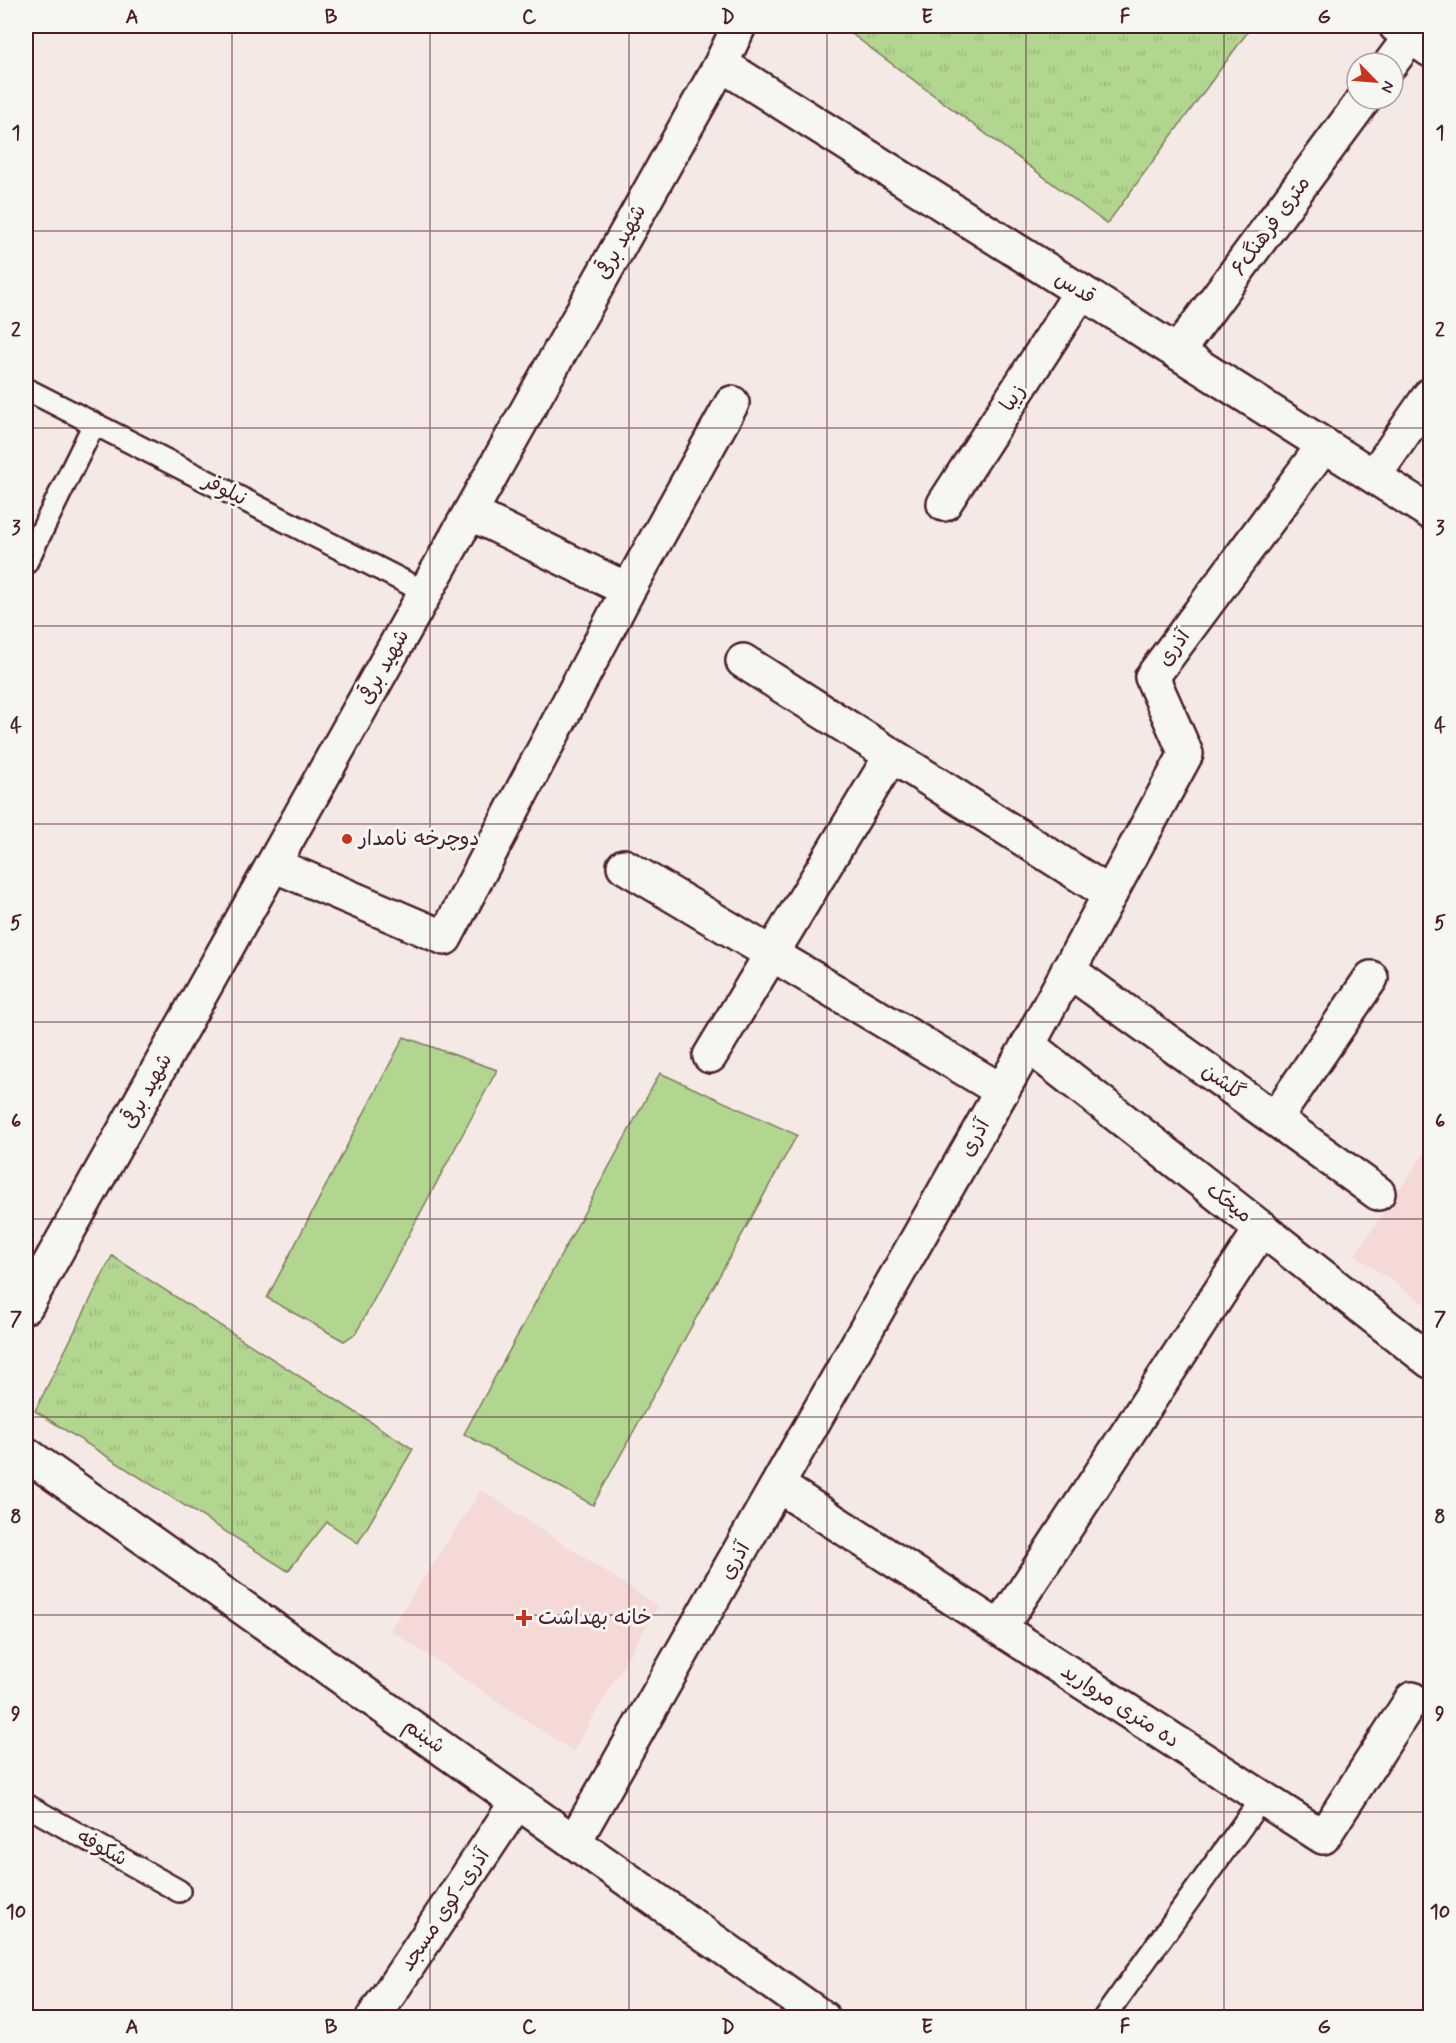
<svg xmlns="http://www.w3.org/2000/svg" width="1456" height="2043" font-family="Mynerve,'Playpen Sans Arabic',sans-serif">
<style>
.built{fill:#f4d9d6}
.grass{fill:url(#grass-tufts);stroke:#7e7a5e;stroke-width:1.5}
.garden{fill:#b2d690;stroke:#7e7a5e;stroke-width:1.5}
.lines{fill:none;stroke-linecap:round;stroke-linejoin:round}
.lane-casing{stroke:#4a1f2b;stroke-width:26}
.street-casing{stroke:#4a1f2b;stroke-width:38}
.secondary-casing{stroke:#4a1f2b;stroke-width:38}
.lane{stroke:#f6f6f2;stroke-width:21}
.street{stroke:#f6f6f2;stroke-width:33}
.secondary{stroke:#f6f6f2;stroke-width:33}
.grid{fill:none;stroke:#4a1f2b;stroke-width:1.5;stroke-opacity:0.55}
.poi-dot{fill:#c8321e;stroke:#f6f6f2;stroke-width:2}
.labels{text-anchor:middle;dominant-baseline:central;stroke-width:6;stroke-linejoin:round;paint-order:stroke}
.street-label{font-size:21px;fill:#4a1f2b;stroke:#f6f6f2}
.poi-label{font-size:21px;fill:#4a1f2b;stroke:#f6f6f2;text-anchor:start}
.neatline{fill:none;stroke:#4a1f2b;stroke-width:2}
.grid-label{font-size:20px;text-anchor:middle;font-weight:bold;fill:#4a1f2b}
</style>
<defs>
<pattern id="grass-tufts" width="24" height="20" patternUnits="userSpaceOnUse" patternTransform="scale(1.5)"><rect width="24" height="20" fill="#b2d690"/><path d="M3 7l-1-3M5 7V3M7 7l1-3M15 17l-1-3M17 17v-4M19 17l1-3" fill="none" stroke="#9bb77c"/></pattern>
</defs>
<rect width="100%" height="100%" fill="#f5e9e5"/>
<filter id="ink" filterUnits="userSpaceOnUse"><feTurbulence type="fractalNoise" baseFrequency=".0167" numOctaves="2"/><feDisplacementMap in="SourceGraphic" scale="12" xChannelSelector="R" yChannelSelector="G"/><feConvolveMatrix kernelMatrix="1 2 1 2 8 2 1 2 1" color-interpolation-filters="sRGB"/></filter>
<g filter="url(#ink)">
<path class="built" d="M1430 1144V1308L1355 1255Z
M481 1490 658 1606 573 1751 390 1630Z"/>
<path class="grass" d="M841 26H1252L1107 224Z
M112 1256 413 1449 358 1543 327 1522 288 1571 35 1411Z"/>
<path class="garden" d="M404 1037 497 1070 356 1333 344 1341 267 1298Z
M660 1073 797 1135 593 1505 464 1434Z"/>
<g class="lines">
<defs>
<path id="lane" d="M26 389 425 592
M26 563 94 424
M26 1805 179 1891
M1104 2018 1262 1798"/>
<path id="street" d="M1396 26 1430 50
M1391 63 1411 36
M1177 352 1364 99
M1374 476 1430 395
M944 504 1081 292
M470 513 628 590
M743 661 1110 894
M274 865 445 938 628 590 732 403
M624 866 1002 1091
M1068 970 1378 1193
M1028 1045 1430 1361
M710 1056 891 756
M1275 1119 1371 978
M26 1454 823 2018
M779 1486 1323 1837 1412 1699
M1000 1628 1262 1228"/>
<path id="secondary" d="M721 64 1430 512
M26 1306 721 64 739 26
M574 1842 1028 1045 1186 754 1152 677 1324 445
M373 2018 517 1802"/>
</defs>
<use href="#lane" class="lane-casing"/>
<use href="#street" class="street-casing"/>
<use href="#secondary" class="secondary-casing"/>
<use href="#lane" class="lane"/>
<use href="#street" class="street"/>
<use href="#secondary" class="secondary"/>
</g>
</g>
<path class="grid" d="M232 26V2018M430 26V2018M629 26V2018M827 26V2018M1026 26V2018M1224 26V2018M26 231H1430M26 428H1430M26 626H1430M26 824H1430M26 1022H1430M26 1219H1430M26 1417H1430M26 1615H1430M26 1812H1430"/>
<g class="poi-dot">
<circle cx="347" cy="839" r="6"/>
<path d="M521 1609h6v6h6v6h-6v6h-6v-6h-6v-6h6z"/>
</g>
<g class="labels">
<g class="street-label">
<text transform="translate(1271 226) rotate(-54)">۶متری فرهنگ</text>
<text transform="translate(621 242) rotate(-61)">شهید برقی</text>
<text transform="translate(1075 288) rotate(32)">قدس</text>
<text transform="translate(1013 398) rotate(-57)">زیبا</text>
<text transform="translate(225 490) rotate(27)">نیلوفر</text>
<text transform="translate(1174 648) rotate(-54)">آذری</text>
<text transform="translate(384 667) rotate(-61)">شهید برقی</text>
<text transform="translate(1223 1082) rotate(36)">گلشن</text>
<text transform="translate(147 1091) rotate(-61)">شهید برقی</text>
<text transform="translate(975 1138) rotate(-61)">آذری</text>
<text transform="translate(1229 1203) rotate(38)">میخک</text>
<text transform="translate(735 1561) rotate(-60)">آذری</text>
<text transform="translate(1120 1706) rotate(33)">ده متری مروارید</text>
<text transform="translate(424 1736) rotate(35)">شبنم</text>
<text transform="translate(102 1848) rotate(29)">شکوفه</text>
<text transform="translate(445 1910) rotate(-56)">آذری-کوی مسجد</text>
</g>
<g class="poi-label">
<text x="359" y="839">دوچرخه نامدار</text>
<text x="538" y="1618">خانه بهداشت</text>
</g>
</g>
<rect width="1456" height="2043" fill="none" stroke="#f6f6f2" stroke-width="66"/>
<g transform="translate(1375 81) rotate(115)"><circle r="28" fill="#f6f6f2" stroke="#b1a0a2" stroke-width="1.5"/>
<path d="M0-4.5L10 22L0 15L-10 22Z" fill="#c8321e"/>
<text y="-9" font-size="16" font-weight="bold" text-anchor="middle" fill="#4a1f2b">N</text>
</g>
<rect x="33" y="33" width="1390" height="1977" class="neatline"/>
<g class="grid-label">
<text x="132" y="23">A</text>
<text x="331" y="23">B</text>
<text x="529" y="23">C</text>
<text x="728" y="23">D</text>
<text x="927" y="23">E</text>
<text x="1125" y="23">F</text>
<text x="1324" y="23">G</text>
<text x="16" y="139">1</text>
<text x="1440" y="139">1</text>
<text x="16" y="336">2</text>
<text x="1440" y="336">2</text>
<text x="16" y="534">3</text>
<text x="1440" y="534">3</text>
<text x="16" y="732">4</text>
<text x="1440" y="732">4</text>
<text x="16" y="929">5</text>
<text x="1440" y="929">5</text>
<text x="16" y="1127">6</text>
<text x="1440" y="1127">6</text>
<text x="16" y="1325">7</text>
<text x="1440" y="1325">7</text>
<text x="16" y="1523">8</text>
<text x="1440" y="1523">8</text>
<text x="16" y="1720">9</text>
<text x="1440" y="1720">9</text>
<text x="16" y="1918">10</text>
<text x="1440" y="1918">10</text>
<text x="132" y="2033">A</text>
<text x="331" y="2033">B</text>
<text x="529" y="2033">C</text>
<text x="728" y="2033">D</text>
<text x="927" y="2033">E</text>
<text x="1125" y="2033">F</text>
<text x="1324" y="2033">G</text>
</g>
</svg>
